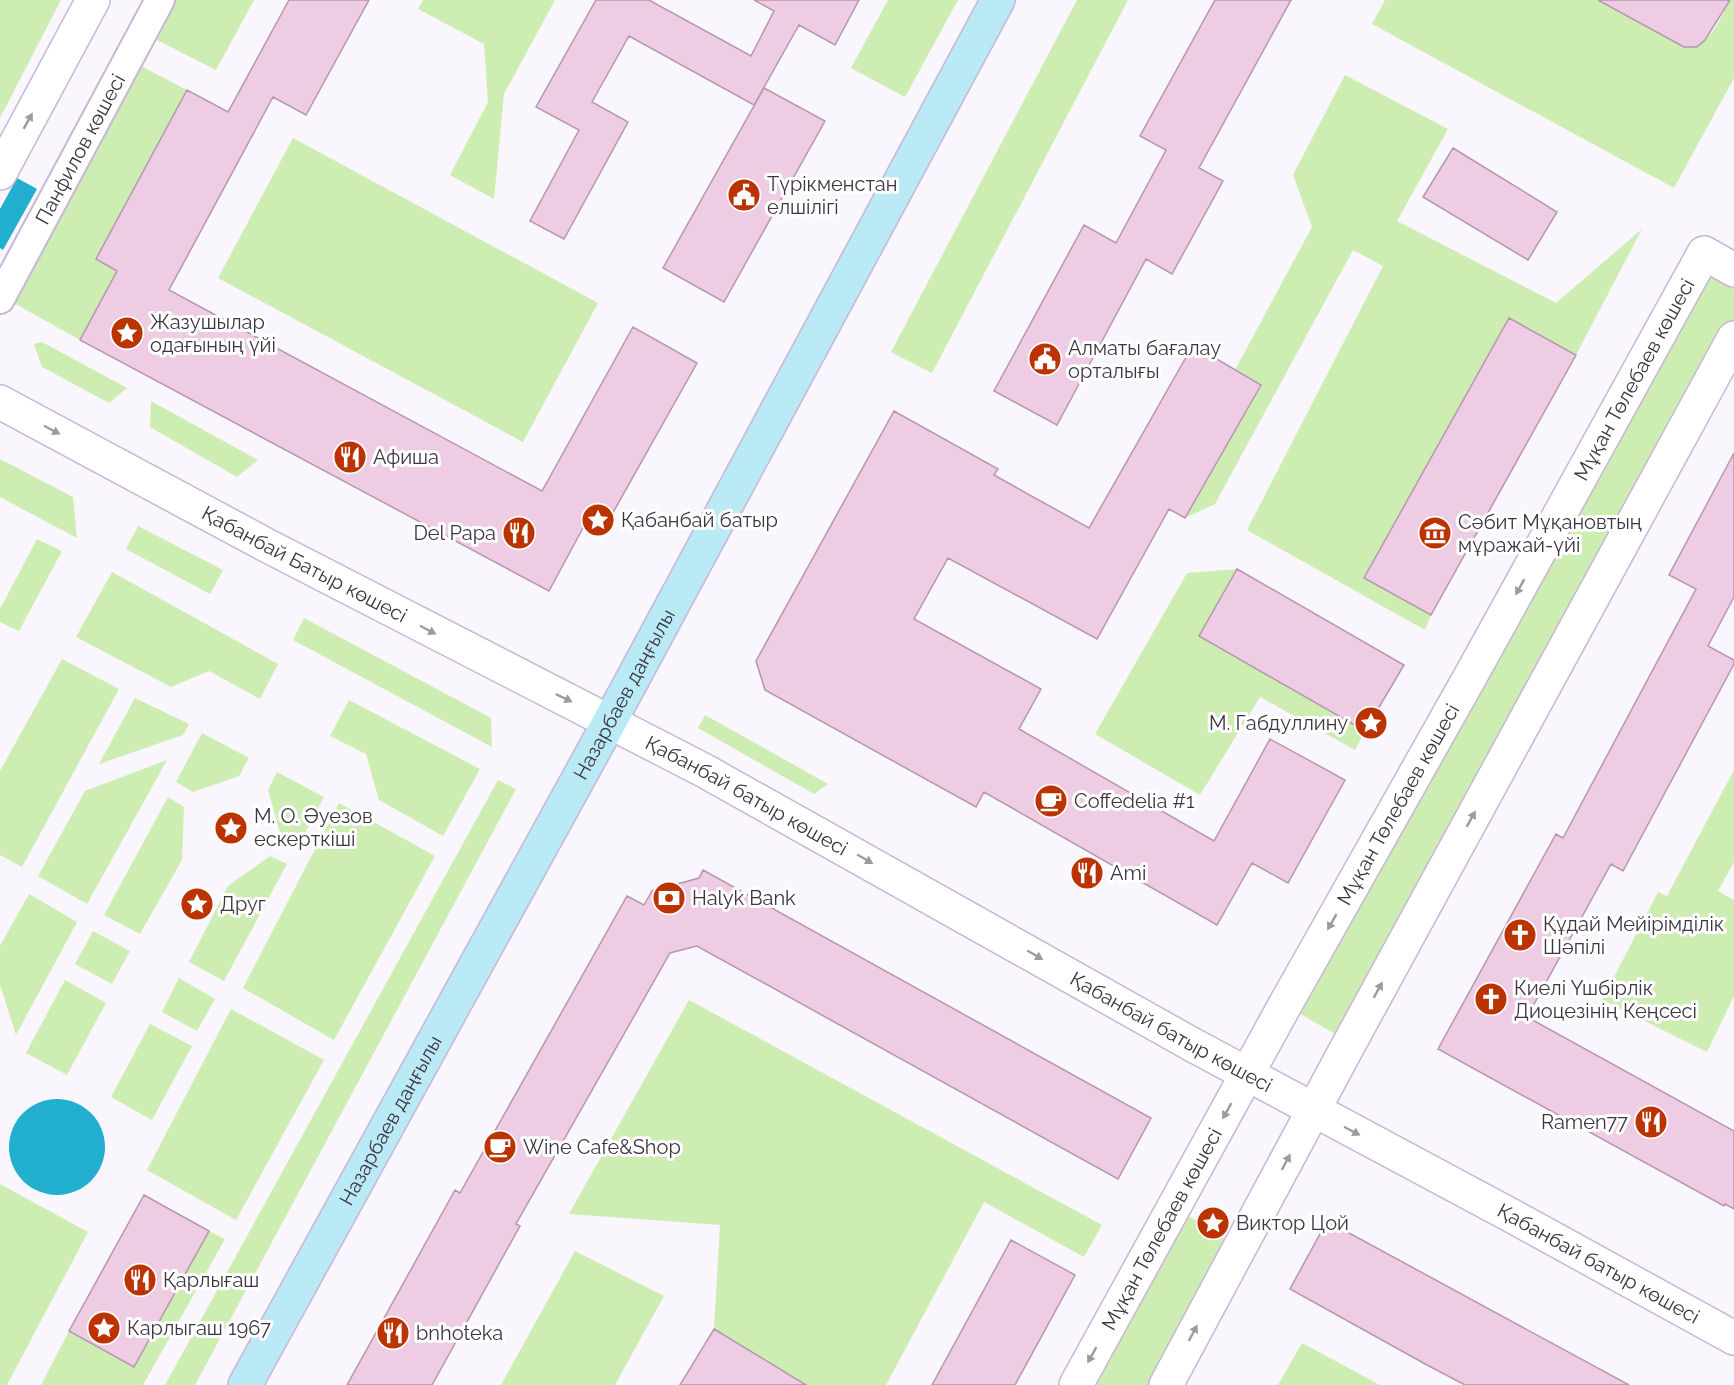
<svg xmlns="http://www.w3.org/2000/svg" width="1734" height="1385" font-family="Raleway,sans-serif">
<style>
.green{fill:#ceedb2}
.water{fill:#21aecf}
.building{fill:#edcce4;stroke:#b697ad;stroke-width:1.5}
.lines{fill:none;stroke-linecap:round;stroke-linejoin:round}
.pedestrian-casing{stroke:#c7b6d6;stroke-width:32}
.minor-casing{stroke:#c7b6d6;stroke-width:36}
.tertiary-casing{stroke:#c7b6d6;stroke-width:36}
.secondary-casing{stroke:#c7b6d6;stroke-width:36}
.pedestrian{stroke:#fff;stroke-width:28}
.minor{stroke:#fff;stroke-width:33}
.tertiary{stroke:#fff;stroke-width:33}
.secondary{stroke:#baeaf5;stroke-width:33}
.oneway{fill:#9e9aa0}
.labels{text-anchor:middle;dominant-baseline:central;stroke-width:6;stroke-linejoin:round;paint-order:stroke}
.street-label{font-size:20px;fill:#3c3542;stroke:#fff}
.poi-label{font-size:20px;fill:#3c3542;stroke:#fff;text-anchor:start}
</style>
<rect width="100%" height="100%" fill="#faf6fd"/>
<path class="green" d="M0 0H61L0 118Z
M173 0H254L216 70 153 38Z
M423 0H555L504 94 494 199 450 175 488 102 484 44 418 9Z
M888 0H958L905 97 851 68Z
M1077 0H1128L932 373 891 352Z
M1385 0H1598L1684 47C1711 47 1719 20 1730 0H1734V78L1674 188 1372 24Z
M139 65 187 90 96 259 117 271 80 340 10 301Z
M1345 75 1448 129 1397 221 1556 303 1642 229 1576 355 1509 318 1364 577 1431 615 1425 630 1247 530 1383 266 1353 250 1215 504 1185 518 1261 385 1235 370 1312 227 1293 175Z
M293 138 598 303 523 442 218 278Z
M1696 267 1734 289V338L1349 1042 1285 1005Z
M42 342 127 388 109 403 42 367 34 344Z
M151 401 258 460 237 477 150 427Z
M0 459 73 497 77 538 0 497Z
M138 526 223 570 210 594 126 549Z
M37 539 62 551 19 631 0 622V609Z
M1237 569 1200 636 1365 731 1355 750 1260 697 1200 795 1095 734 1187 573Z
M112 572 278 664 260 699 209 671 171 687 76 637Z
M304 618 491 718 492 747 293 640Z
M62 659 119 689 22 867 0 855V771Z
M135 698 189 724 183 735 99 764Z
M349 700 480 769 443 836 379 800 366 754 330 736Z
M705 715 828 784 814 794 698 728Z
M202 733 249 758 239 776 193 792 176 782Z
M167 760 87 904 38 876 85 791Z
M1734 770V862L1718 891 1734 900V996L1707 1052 1602 1000 1658 892 1667 896Z
M277 772 324 797 298 846 281 837 268 790Z
M498 780 516 789 195 1385H165Z
M168 797 184 807 182 860 140 934 104 915Z
M339 803 435 856 334 1040 243 988Z
M270 856 287 864 224 981 189 962 228 886Z
M29 894 77 922 16 1035 0 985V946Z
M93 931 130 951 112 984 75 964Z
M179 978 215 999 197 1031 162 1012Z
M65 980 106 1003 67 1075 26 1053Z
M689 1000 1102 1225 1084 1257 984 1202 886 1385H771L714 1329 720 1225 569 1214Z
M231 1009 324 1060 236 1220 147 1170Z
M150 1024 192 1046 152 1120 111 1097Z
M0 1184 88 1232 7 1385H0Z
M1174 1207 1239 1248 1165 1385H1076Z
M209 1231 225 1239 143 1385H41L69 1331 134 1367Z
M575 1251 664 1296 615 1385H501Z
M1302 1343 1380 1385H1278Z"/>
<path class="water" d="M17 178 37 189 3 250 0 248V209Z
M9 1147a48 48 0 1 1 96 0a48 48 0 1 1-96 0Z"/>
<path class="building" d="M289 0H369L306 115 273 97 169 290 542 491 633 327 697 363 606 525 590 515 549 591 80 340 117 271 96 259 187 90 228 112Z
M596 0H649L751 56 774 11 754 0H859L835 45 799 25 754 105 629 36 592 102 628 122 564 239 530 221 579 130 536 107Z
M1215 0H1291L1199 168 1223 181 1172 274 1146 259 1057 425 994 391 1084 225 1116 243 1166 150 1140 136Z
M1598 0H1730L1705 40 1697 47H1684Z
M764 88 825 121 724 302 663 268Z
M1453 148 1557 212 1528 260 1423 197Z
M1509 318 1576 355 1431 615 1364 578Z
M1193 345 1261 385 1185 518 1169 509 1097 639 948 558 914 619 1041 689 1019 729 1214 841 1270 739 1345 780 1288 883 1252 863 1217 925 984 792 976 807 765 690 756 661 894 411 998 469 994 475 1089 528Z
M1734 453V597L1708 646 1734 660V664L1623 871 1611 864 1527 1017 1734 1131V1209L1725 1204 1724 1206 1438 1049 1556 834 1563 838 1696 589 1669 575Z
M1237 569 1404 665 1365 731 1199 636Z
M703 870 1151 1118 1118 1179 697 946 670 953 516 1224 520 1226 432 1385H347L455 1190 460 1193 627 896 644 905 652 891 699 878Z
M144 1195 209 1231 134 1367 69 1331Z
M1327 1221 1629 1385H1465L1427 1365 1290 1289Z
M1011 1240 1075 1275 1015 1385H932Z
M714 1329 806 1385H680Z"/>
<g class="lines">
<defs>
<g id="pedestrian">
<path id="s1" d="M0 299 160 0"/>
</g>
<g id="minor">
<path d="M0 173 93 0"/>
<path id="s2" d="M1076 1385 1285 1005 1470 677 1704 253 1734 270"/>
<path d="M1166 1385 1343 1055 1734 338"/>
</g>
<g id="tertiary">
<path id="s3" d="M0 402 266 545 705 771 1193 1045 1514 1217 1734 1338"/>
</g>
<g id="secondary">
<path id="s4" d="M245 1385 610 721 998 0"/>
</g>
</defs>
<use href="#pedestrian" class="pedestrian-casing"/>
<use href="#minor" class="minor-casing"/>
<use href="#tertiary" class="tertiary-casing"/>
<use href="#secondary" class="secondary-casing"/>
<use href="#pedestrian" class="pedestrian"/>
<use href="#minor" class="minor"/>
<use href="#tertiary" class="tertiary"/>
<use href="#secondary" class="secondary"/>
</g>
<defs><path id="oneway-solid" d="M-6-.8H1V-3.2L6.5 0L1 3.2V.8H-6Z" transform="scale(1.5)"/></defs>
<g class="oneway">
<use href="#oneway-solid" transform="translate(28 121) rotate(-61)"/>
<use href="#oneway-solid" transform="translate(52 430) rotate(28)"/>
<use href="#oneway-solid" transform="translate(1520 587) rotate(119)"/>
<use href="#oneway-solid" transform="translate(428 630) rotate(28)"/>
<use href="#oneway-solid" transform="translate(564 698) rotate(26)"/>
<use href="#oneway-solid" transform="translate(1471 819) rotate(-61)"/>
<use href="#oneway-solid" transform="translate(865 859) rotate(30)"/>
<use href="#oneway-solid" transform="translate(1332 922) rotate(120)"/>
<use href="#oneway-solid" transform="translate(1035 955) rotate(30)"/>
<use href="#oneway-solid" transform="translate(1378 990) rotate(-61)"/>
<use href="#oneway-solid" transform="translate(1227 1111) rotate(119)"/>
<use href="#oneway-solid" transform="translate(1352 1131) rotate(28)"/>
<use href="#oneway-solid" transform="translate(1286 1162) rotate(-62)"/>
<use href="#oneway-solid" transform="translate(1193 1333) rotate(-62)"/>
<use href="#oneway-solid" transform="translate(1092 1355) rotate(119)"/>
</g>
<defs>
<symbol id="civic-disc" viewBox="-11 -11 22 22"><circle r="9.5" fill="#b30" stroke="#fff"/><path d="M-.6-6.5H3V-4.5H.6V-3L4-1V1h2V6H-6V1h2V-1L-.6-3ZM-1.2 2.5V6h2.4V2.5Z" fill="#fff"/></symbol>
<symbol id="sight-disc" viewBox="-11 -11 22 22"><circle r="9.5" fill="#b30" stroke="#fff"/><path d="M0-6L1.8-2.2L6-1.7L2.9 1.2L3.7 5.4L0 3.3L-3.7 5.4L-2.9 1.2L-6-1.7L-1.8-2.2Z" fill="#fff"/></symbol>
<symbol id="restaurant-disc" viewBox="-11 -11 22 22"><circle r="9.5" fill="#b30" stroke="#fff"/><path d="M-5-6h1v4h1v-4h1v4h1v-4h1v5L-1.5 .5V6h-2V.5L-5-1ZM5-6V6H3V1.5H1.5Q1.5-4 5-6Z" fill="#fff"/></symbol>
<symbol id="museum-disc" viewBox="-11 -11 22 22"><circle r="9.5" fill="#b30" stroke="#fff"/><path d="M0-6L6-3V-2H-6V-3ZM-5-1h2V3h-2ZM-1-1h2V3h-2ZM3-1h2V3H3ZM-6 4H6V6H-6Z" fill="#fff"/></symbol>
<symbol id="cafe-disc" viewBox="-11 -11 22 22"><circle r="9.5" fill="#b30" stroke="#fff"/><path d="M-5.5-4.5H6V0H3Q3 3.5 0 3.5H-2.5Q-5.5 3.5-5.5 0ZM3-3.2v2h1.7v-2ZM-6 4.5H4V6H-6Z" fill="#fff"/></symbol>
<symbol id="bank-disc" viewBox="-11 -11 22 22"><circle r="9.5" fill="#b30" stroke="#fff"/><path d="M-6-4H6V4H-6ZM0-2.3a2.3 2.3 0 1 0 0 4.6a2.3 2.3 0 1 0 0-4.6Z" fill="#fff"/></symbol>
<symbol id="church-disc" viewBox="-11 -11 22 22"><circle r="9.5" fill="#b30" stroke="#fff"/><path d="M-1.2-6h2.4v3.5h3.3v2.4h-3.3V6h-2.4V-.1h-3.3v-2.4h3.3Z" fill="#fff"/></symbol>
</defs>
<g fill-rule="evenodd">
<use href="#civic-disc" x="725" y="176" width="38" height="38"/>
<use href="#sight-disc" x="108" y="314" width="38" height="38"/>
<use href="#civic-disc" x="1026" y="340" width="38" height="38"/>
<use href="#restaurant-disc" x="331" y="438" width="38" height="38"/>
<use href="#sight-disc" x="579" y="501" width="38" height="38"/>
<use href="#restaurant-disc" x="500" y="514" width="38" height="38"/>
<use href="#museum-disc" x="1416" y="514" width="38" height="38"/>
<use href="#sight-disc" x="1352" y="704" width="38" height="38"/>
<use href="#cafe-disc" x="1032" y="782" width="38" height="38"/>
<use href="#sight-disc" x="212" y="809" width="38" height="38"/>
<use href="#restaurant-disc" x="1068" y="854" width="38" height="38"/>
<use href="#bank-disc" x="650" y="879" width="38" height="38"/>
<use href="#sight-disc" x="178" y="885" width="38" height="38"/>
<use href="#church-disc" x="1501" y="916" width="38" height="38"/>
<use href="#church-disc" x="1472" y="980" width="38" height="38"/>
<use href="#restaurant-disc" x="1632" y="1103" width="38" height="38"/>
<use href="#cafe-disc" x="481" y="1128" width="38" height="38"/>
<use href="#sight-disc" x="1194" y="1204" width="38" height="38"/>
<use href="#restaurant-disc" x="121" y="1261" width="38" height="38"/>
<use href="#sight-disc" x="85" y="1309" width="38" height="38"/>
<use href="#restaurant-disc" x="374" y="1314" width="38" height="38"/>
</g>
<g class="labels">
<g class="street-label">
<text stroke="none"><textPath href="#s1" startOffset="170">Панфилов көшесі</textPath></text>
<text stroke="none"><textPath href="#s2" startOffset="1150">Мұқан Төлебаев көшесі</textPath></text>
<text stroke="none"><textPath href="#s3" startOffset="345">Қабанбай Батыр көшесі</textPath></text>
<text stroke="none"><textPath href="#s4" startOffset="788">Назарбаев даңғылы</textPath></text>
<text stroke="none"><textPath href="#s3" startOffset="844">Қабанбай батыр көшесі</textPath></text>
<text stroke="none"><textPath href="#s2" startOffset="664">Мұқан Төлебаев көшесі</textPath></text>
<text stroke="none"><textPath href="#s3" startOffset="1330">Қабанбай батыр көшесі</textPath></text>
<text stroke="none"><textPath href="#s4" startOffset="302">Назарбаев даңғылы</textPath></text>
<text stroke="none"><textPath href="#s2" startOffset="178">Мұқан Төлебаев көшесі</textPath></text>
<text stroke="none"><textPath href="#s3" startOffset="1816">Қабанбай батыр көшесі</textPath></text>
</g>
<g class="poi-label">
<text x="767" y="184">Түрікменстан<tspan x="767" dy="23">елшілігі</tspan></text>
<text x="150" y="322">Жазушылар<tspan x="150" dy="23">одағының үйі</tspan></text>
<text x="1068" y="348">Алматы бағалау<tspan x="1068" dy="23">орталығы</tspan></text>
<text x="373" y="457">Афиша</text>
<text x="621" y="520">Қабанбай батыр</text>
<text x="1458" y="522">Сәбит Мұқановтың<tspan x="1458" dy="23">мұражай-үйі</tspan></text>
<text x="496" y="533" text-anchor="end">Del Papa</text>
<text x="1348" y="723" text-anchor="end">М. Габдуллину</text>
<text x="1074" y="801">Coffedelia #1</text>
<text x="254" y="816">М. О. Әуезов<tspan x="254" dy="23">ескерткіші</tspan></text>
<text x="1110" y="873">Ami</text>
<text x="692" y="898">Halyk Bank</text>
<text x="220" y="904">Друг</text>
<text x="1543" y="924">Құдай Мейірімділік<tspan x="1543" dy="23">Шәпілі</tspan></text>
<text x="1514" y="988">Киелі Үшбірлік<tspan x="1514" dy="23">Диоцезінің Кеңсесі</tspan></text>
<text x="1628" y="1122" text-anchor="end">Ramen77</text>
<text x="523" y="1147">Wine Cafe&amp;Shop</text>
<text x="1236" y="1223">Виктор Цой</text>
<text x="163" y="1280">Қарлығаш</text>
<text x="127" y="1328">Карлыгаш 1967</text>
<text x="416" y="1333">bnhoteka</text>
</g>
</g>
</svg>
